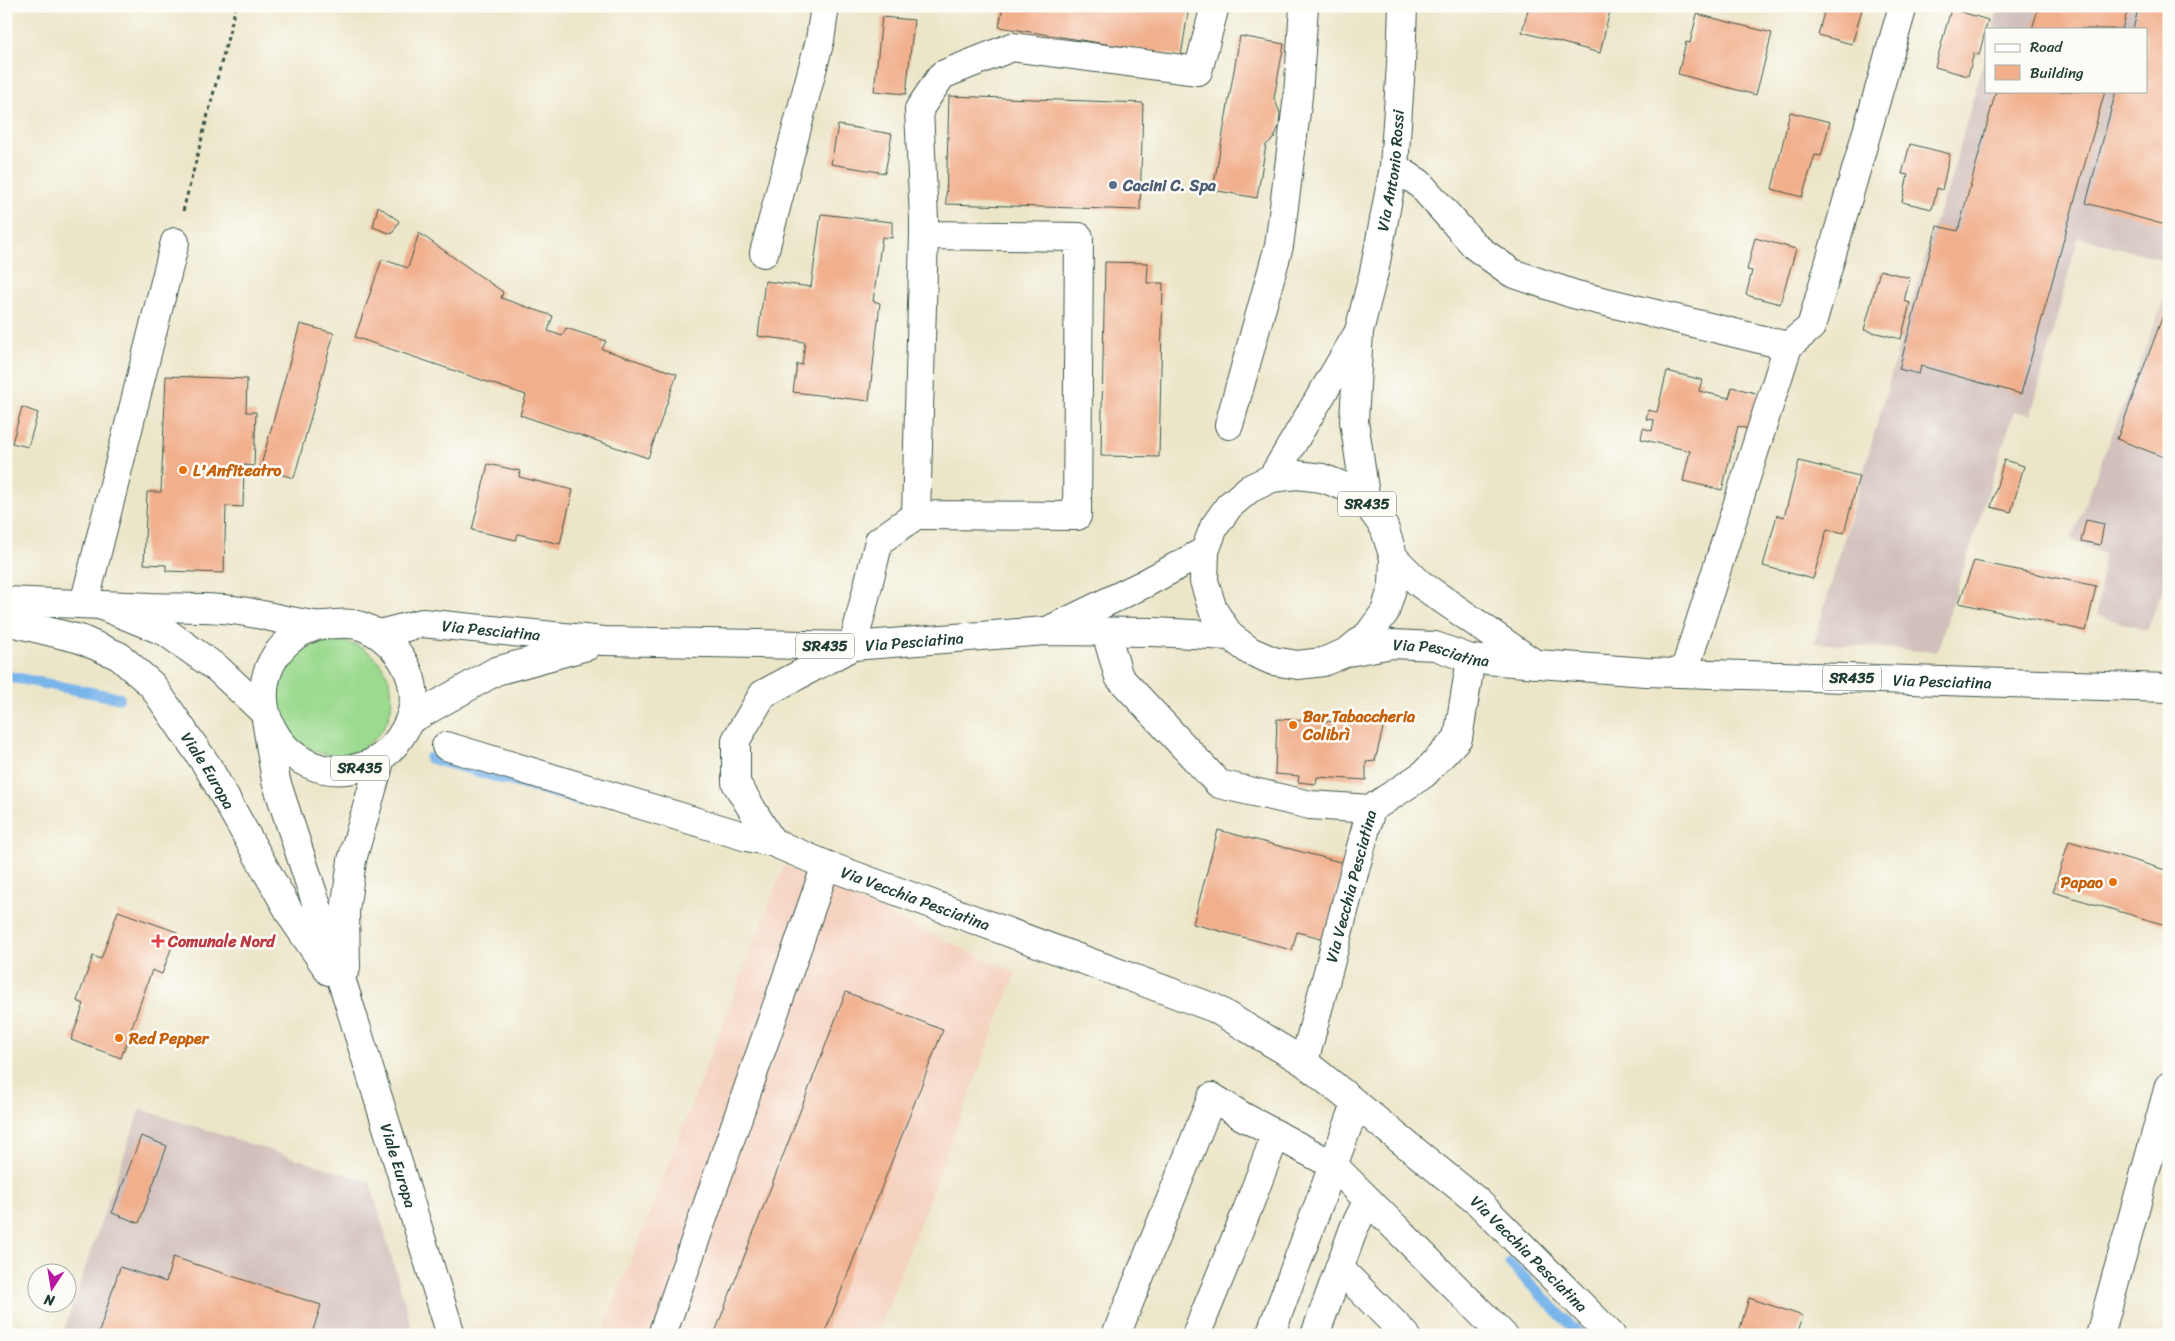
<svg xmlns="http://www.w3.org/2000/svg" width="2175" height="1341" font-family="Sriracha,sans-serif">
<style>
.built{fill:#f5d3c1}
.industrial{fill:#d1c0bc}
.green{fill:#9bda8f;stroke:#5d8c62}
.lines{fill:none;stroke-linecap:round;stroke-linejoin:round}
.stream{stroke:#79b5eb;stroke-width:11}
.building{fill:#f1af8c}
.minor-casing{stroke:#3e564a;stroke-width:30}
.major-casing{stroke:#3e564a;stroke-width:30}
.path{stroke:#3e564a;stroke-width:3;stroke-dasharray:4 4;stroke-linecap:butt}
.minor{stroke:#fff;stroke-width:28}
.major{stroke:#fff;stroke-width:28}
.service-dot{fill:#5c6f8a;stroke:#fdfcf7;stroke-width:2}
.food-dot{fill:#e8710a;stroke:#fdfcf7;stroke-width:2}
.health-dot{fill:#e0444e;stroke:#fdfcf7;stroke-width:2}
.labels{text-anchor:middle;dominant-baseline:central;stroke-width:5;stroke-linejoin:round;paint-order:stroke}
.shield{fill:#fdfcf7;stroke:#62766e;stroke-width:1}
.shield-label{font-size:15px;font-weight:bold;fill:#1f3d34}
.street-label{font-size:16px;fill:#1f3d34;stroke:#fdfcf7}
.service-label{font-size:16px;font-weight:bold;fill:#4e5e75;stroke:#fdfcf7;text-anchor:start}
.food-label{font-size:16px;font-weight:bold;fill:#c56008;stroke:#fdfcf7;text-anchor:start}
.health-label{font-size:16px;font-weight:bold;fill:#be3a42;stroke:#fdfcf7;text-anchor:start}
</style>
<rect width="100%" height="100%" fill="#fdfcf7"/>
<filter id="ink" filterUnits="userSpaceOnUse"><feTurbulence type="fractalNoise" baseFrequency=".02" numOctaves="2"/><feDisplacementMap in="SourceGraphic" scale="10" xChannelSelector="R" yChannelSelector="G"/><feConvolveMatrix kernelMatrix="1 2 1 2 8 2 1 2 1" color-interpolation-filters="sRGB"/></filter>
<filter id="wash" filterUnits="userSpaceOnUse"><feTurbulence type="fractalNoise" baseFrequency=".0096" numOctaves="4" result="noise"/><feDisplacementMap in="SourceGraphic" scale="20" xChannelSelector="R" yChannelSelector="G"/><feGaussianBlur stdDeviation="1.12" result="paint"/><feColorMatrix in="noise" values="0 0 0 0 0 0 0 0 0 0 0 0 0 0 0 0 0 1.4 0 .05"/><feComposite in="paint" operator="in"/></filter>
<g filter="url(#wash)">
<rect width="100%" height="100%" fill="#ece6c9"/>
<path class="built" d="M784 866 1016 973 877 1335H602Z"/>
<path class="industrial" d="M1999 6H2169V261L2078 237 2031 415 2014 411 1937 652 1814 643 1936 219 1947 192 1986 52V91H2146V29H1993Z
M2169 287V573L2147 631 2097 615 2104 554 2071 540Z
M140 1109 370 1182 414 1335H62Z"/>
<path class="green" d="M278 698a57 57 0 1 1 114 0a57 57 0 1 1-114 0Z"/>
<g class="lines">
<path class="stream" d="M6 676 119 698
M430 758 579 800
M1510 1263 1580 1335"/>
</g>
<g id="blocks">
<path class="building" d="M1003 6H1189L1181 56 999 27Z
M1529 6H1611L1600 53 1522 32Z
M1821 6H1863L1852 44 1818 35 1824 12 1820 11Z
M2039 6H2129L2122 29H2032Z
M2139 6H2169V226L2086 203 2116 91H2146V29H2133Z
M1951 9 1988 20 1979 55 1974 53 1968 76 1935 67Z
M1697 14 1772 33 1756 95 1678 74 1686 42 1690 43Z
M882 17 914 20 906 94 874 91Z
M1240 36 1284 44 1274 98 1280 113 1279 126 1274 138 1266 145 1257 198 1213 190Z
M1996 91H2105L2021 394 1921 366 1919 374 1899 369 1937 226 1958 231Z
M949 96 1143 103 1140 210 946 204Z
M1790 112 1830 122 1821 156 1815 155 1802 197 1772 189Z
M838 125 892 134 885 173 831 164Z
M1910 144 1950 154 1942 190 1937 188 1932 209 1902 202 1908 175 1902 174Z
M378 206 399 221 392 234 373 227Z
M821 214 892 222V238L882 237 873 301 880 303 869 401 793 392 797 364 802 365 805 342 758 336 765 281 811 287Z
M419 233 503 292 501 298 553 316 548 331 562 336 566 328 606 341 602 349 677 374 648 458 520 415 526 395 355 337 382 259 408 268Z
M1755 238 1796 249 1780 304 1746 295 1752 271 1747 270Z
M1105 262 1148 263 1147 283H1163L1159 457 1101 456Z
M1880 270 1910 278 1904 301 1910 303 1901 339 1864 330Z
M2169 306V459L2117 439 2165 310 2167 311Z
M300 324 334 333 294 478 260 469Z
M1667 371 1702 380 1699 391 1729 398 1732 387 1759 394 1748 429 1738 426 1722 490 1683 481 1690 451 1641 439 1643 428 1652 431 1654 420 1646 419 1648 410 1657 412Z
M166 376 247 379 246 412H256L254 466 244 465 243 507 226 506 224 573 166 571V565L144 564 147 492H161Z
M22 407 38 413 28 447 12 443Z
M2004 460 2024 466 2011 512 1991 507Z
M1799 461 1859 476 1844 533 1827 529 1813 579 1763 566 1777 515 1784 517Z
M488 464 520 471 519 477 573 490 560 544 518 534 516 540 472 530Z
M2086 520 2104 524 2100 545 2081 541Z
M1974 561 2096 586 2086 631 1959 603Z
M1277 719 1384 724 1375 761 1366 762V780L1317 777 1316 784 1298 782 1299 776 1275 774Z
M1218 830 1344 863 1325 939 1297 932 1292 950 1193 924Z
M2069 841 2169 871V926L2053 892Z
M118 911 177 932 162 974 152 970 121 1058 71 1040 84 1004 77 1001 93 956 101 959Z
M846 992 943 1030 824 1335H714Z
M141 1136 167 1146 139 1223 112 1213Z
M173 1257 321 1305 313 1330 323 1333V1335H98L120 1267 166 1282Z
M1749 1298 1803 1316 1797 1335H1738Z"/>
</g>
</g>
<g filter="url(#ink)">
<use href="#blocks" fill-opacity="0" stroke="#3e564a" stroke-width="1"/>
<g class="lines">
<defs>
<g id="minor">
<path d="M1394 167 1419 183 1476 247 1512 273 1573 294 1788 346"/>
<path d="M924 235 1079 237 1077 516 916 515 924 235V220L919 109 942 75 1012 47 1198 71 1215 6"/>
<path d="M764 253 820 40 825 6"/>
<path d="M1229 425 1279 246 1298 96 1304 6"/>
<path id="s1" d="M916 515 879 541 853 646 763 694 736 740V783L772 842 826 865 1214 1008 1304 1062 1478 1202 1611 1335"/>
<path d="M84 604 175 242"/>
<path d="M1106 633 1119 677 1219 784 1310 805 1371 809"/>
<path d="M1684 672 1788 346 1811 327 1903 6"/>
<path d="M446 746 747 837 772 842"/>
<path id="s2" d="M1304 1062 1371 809 1424 774 1458 738 1471 659"/>
<path d="M1339 1268 1406 1335"/>
<path d="M662 1335 826 865"/>
<path d="M1116 1335 1212 1097 1242 1116 1333 1165 1503 1335"/>
<path d="M1196 1335 1246 1213 1276 1134"/>
<path d="M1270 1335 1356 1104"/>
<path d="M1315 1335 1354 1228 1368 1200"/>
<path d="M2100 1335 2169 1086"/>
</g>
<g id="major">
<path d="M1272 478 1357 335"/>
<path id="s3" d="M1366 502 1354 421 1359 331 1374 272 1394 167 1401 65 1403 6"/>
<path d="M1394 558 1419 583 1535 664"/>
<path d="M6 601C55 603 103 605 151 607 178 608 206 607 233 610 260 613 287 622 314 625 330 627 343 620 361 626 398 639 426 684 408 723 399 743 383 761 361 767 280 790 227 686 295 636 301 631 310 629 316 626"/>
<path id="s4" d="M100 605 166 632 218 669 265 713 276 781 347 997 451 1335"/>
<path id="s5" d="M6 621 80 639 119 656 152 685 208 767 294 920 329 971"/>
<path d="M1049 630 1144 584 1205 551"/>
<path id="s6" d="M379 634 422 623 604 641 853 646 1045 631 1154 632 1230 636 1250 651 1273 661 1298 665 1323 662 1347 652 1369 634 1385 612 1393 585 1394 558 1384 527 1366 502 1346 487 1322 478 1297 475 1272 478 1249 489 1229 506 1214 527 1205 551 1204 581 1213 610 1230 636"/>
<path id="s7" d="M1348 652 1392 644 1435 646 1471 659 1646 672 2169 688"/>
<path d="M410 720 496 671 587 646"/>
<path d="M346 968 345 911 352 860 381 758"/>
</g>
</defs>
<use href="#minor" class="minor-casing"/>
<use href="#major" class="major-casing"/>
<path class="path" d="M183 211 236 6"/>
<use href="#minor" class="minor"/>
<use href="#major" class="major"/>
</g>
</g>
<circle class="service-dot" cx="1113" cy="185" r="5"/>
<g class="food-dot">
<circle cx="183" cy="470" r="5"/>
<circle cx="1293" cy="725" r="5"/>
<circle cx="2113" cy="882" r="5"/>
<circle cx="119" cy="1038" r="5"/>
</g>
<path class="health-dot" d="M155.5 933.5h5v5h5v5h-5v5h-5v-5h-5v-5h5z"/>
<g class="labels">
<g class="shield">
<rect x="1338" y="491.5" width="58" height="25" rx="4"/>
<rect x="796" y="633.5" width="58" height="25" rx="4"/>
<rect x="1823" y="665.5" width="58" height="25" rx="4"/>
<rect x="331" y="755.5" width="58" height="25" rx="4"/>
</g>
<g class="shield-label">
<text x="1367" y="504">SR435</text>
<text x="825" y="646">SR435</text>
<text x="1852" y="678">SR435</text>
<text x="360" y="768">SR435</text>
</g>
<g class="street-label">
<text stroke="none"><textPath href="#s3" startOffset="336">Via Antonio Rossi</textPath></text>
<text stroke="none"><textPath href="#s6" startOffset="114">Via Pesciatina</textPath></text>
<text stroke="none"><textPath href="#s6" startOffset="538">Via Pesciatina</textPath></text>
<text stroke="none"><textPath href="#s7" startOffset="95">Via Pesciatina</textPath></text>
<text stroke="none"><textPath href="#s7" startOffset="598">Via Pesciatina</textPath></text>
<text stroke="none"><textPath href="#s5" startOffset="265">Viale Europa</textPath></text>
<text stroke="none"><textPath href="#s2" startOffset="182">Via Vecchia Pesciatina</textPath></text>
<text stroke="none"><textPath href="#s1" startOffset="575">Via Vecchia Pesciatina</textPath></text>
<text stroke="none"><textPath href="#s4" startOffset="672">Viale Europa</textPath></text>
<text stroke="none"><textPath href="#s1" startOffset="1294">Via Vecchia Pesciatina</textPath></text>
</g>
<g class="service-label">
<text x="1123" y="185">Cacini C. Spa</text>
</g>
<g class="food-label">
<text x="193" y="470">L'Anfiteatro</text>
<text x="1303" y="716">Bar Tabaccheria<tspan x="1303" dy="18">Colibrì</tspan></text>
<text x="2103" y="882" text-anchor="end">Papao</text>
<text x="129" y="1038">Red Pepper</text>
</g>
<g class="health-label">
<text x="168" y="941">Comunale Nord</text>
</g>
</g>
<rect width="2175" height="1341" fill="none" stroke="#fdfcf7" stroke-width="25"/>
<rect x="1985" y="28" width="162" height="65" fill="#fdfcf7" stroke="#a4b0a9"/>
<rect x="1995" y="44" width="25" height="8" fill="#ffffff" stroke="#a4b0a9"/>
<text x="2030" y="52" font-size="15" fill="#1f3d34">Road</text>
<rect x="1995" y="65" width="25" height="15" fill="#f1af8c" stroke="#a4b0a9"/>
<text x="2030" y="78" font-size="15" fill="#1f3d34">Building</text>
<g transform="translate(52 1288) rotate(192)"><circle r="24" fill="#fdfcf7" stroke="#a4b0a9"/>
<path d="M0-4L9 19L0 12L-9 19Z" fill="#b5179e"/>
<text y="-8" font-size="14" font-weight="bold" text-anchor="middle" fill="#1f3d34">N</text>
</g>
</svg>
